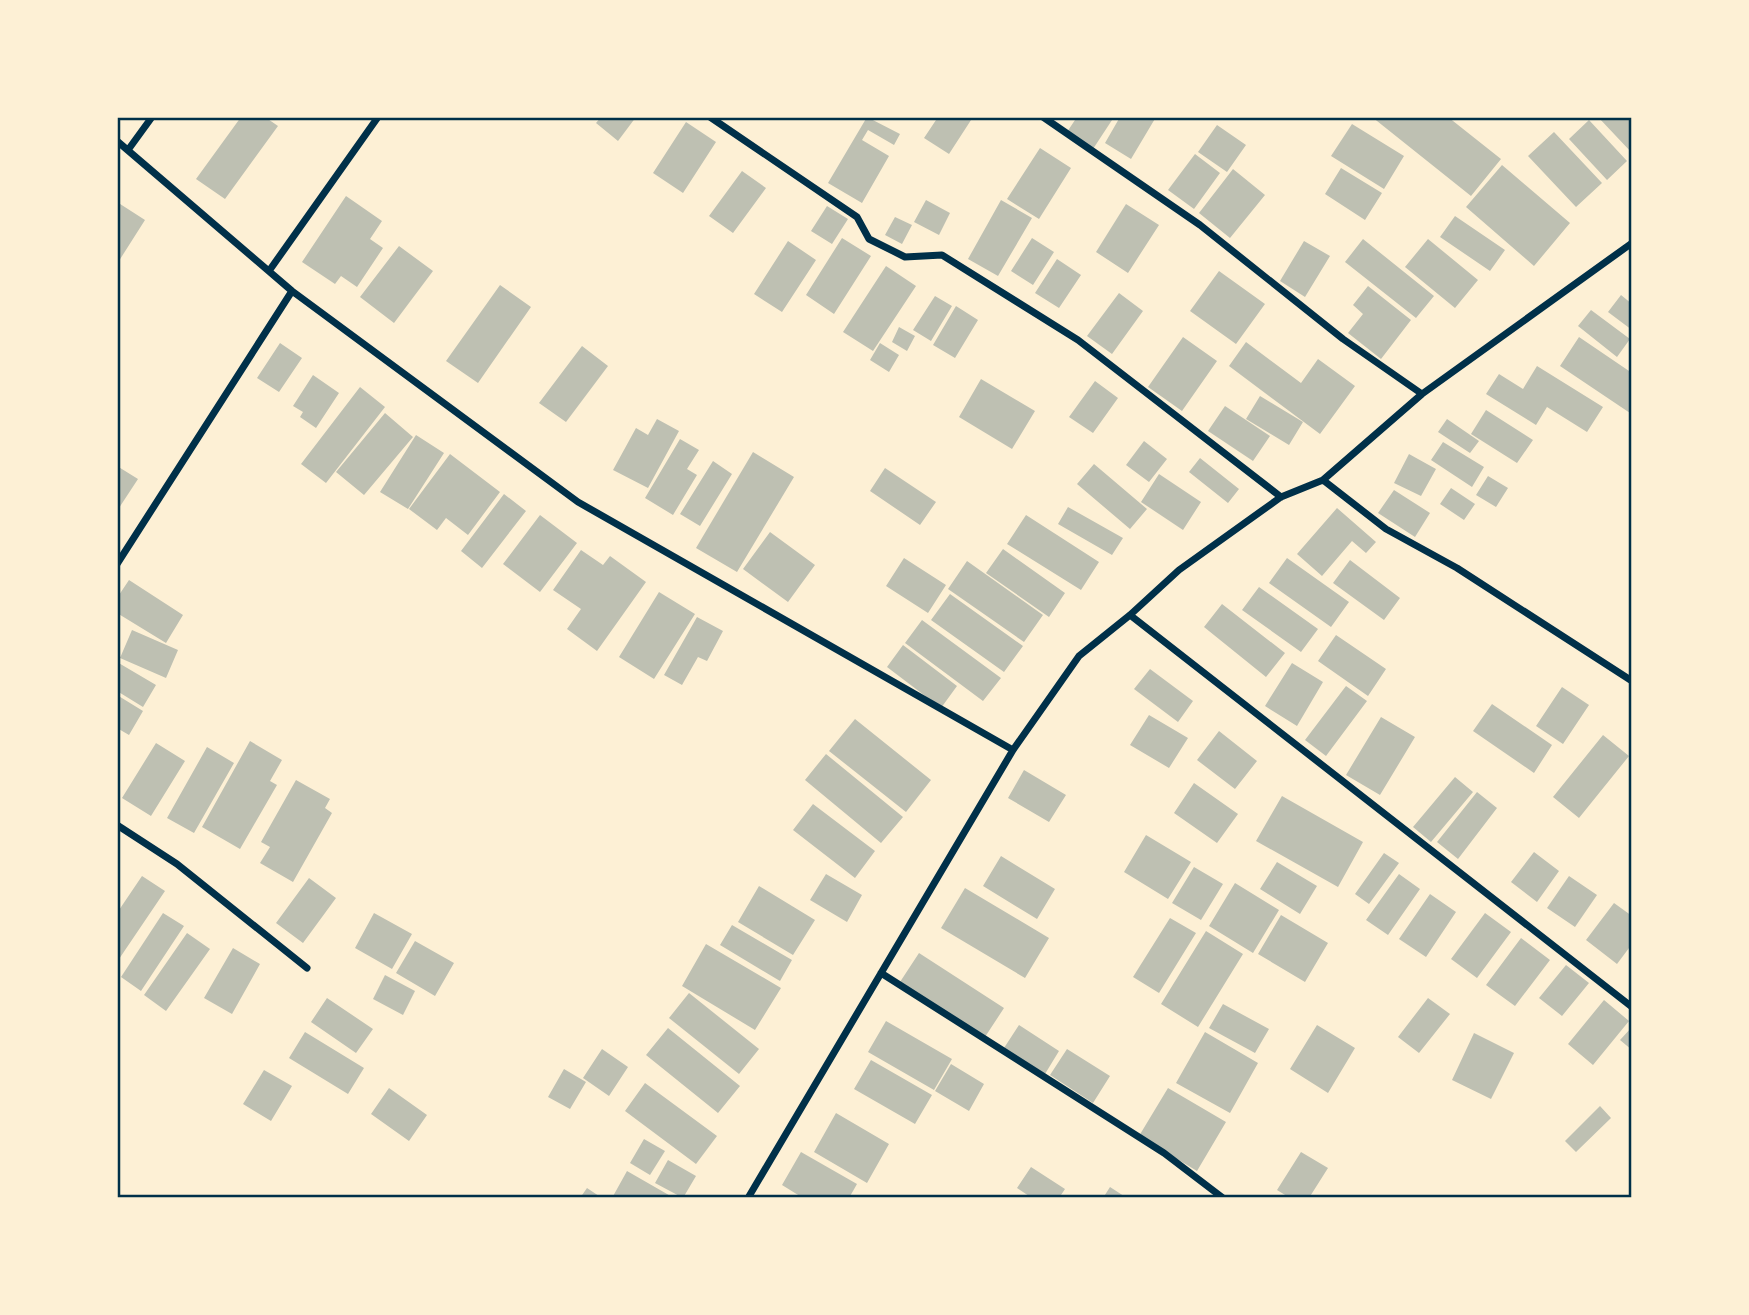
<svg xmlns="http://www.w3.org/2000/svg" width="1749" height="1315" font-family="'Noto Serif',serif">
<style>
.building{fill:#bec0b2}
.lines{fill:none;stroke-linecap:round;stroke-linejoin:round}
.minor{stroke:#003049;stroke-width:7}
.neatline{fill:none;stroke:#003049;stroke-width:2.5}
</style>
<rect width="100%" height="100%" fill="#fdf0d5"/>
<path class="building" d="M241 117H265L278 126 225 199 196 179Z
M601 117H636L618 141 596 123Z
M867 117 900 134 894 145 868 130 862 140 889 156 862 203 828 183Z
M938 117H973L949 154 924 138Z
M1077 117H1114L1093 149 1067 132Z
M1120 117H1156L1131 159 1105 143Z
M1372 117H1448L1501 159 1471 196Z
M1598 117H1632V153Z
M1589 120 1627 161 1607 180 1569 139Z
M686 122 716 142 683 193 653 173Z
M1352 124 1404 156 1384 189 1331 156Z
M1217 125 1246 145 1227 172 1198 152Z
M1554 132 1602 183 1576 207 1528 156Z
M1040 148 1071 168 1039 219 1007 199Z
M1195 154 1220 173 1194 209 1168 190Z
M1502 165 1570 223 1534 266 1466 207Z
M1341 168 1382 193 1365 220 1325 194Z
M1233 169 1265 195 1230 238 1199 213Z
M742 171 766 188 733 233 709 216Z
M346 196 382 221 370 239 383 248 357 287 341 276 335 284 302 262Z
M926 200 950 213 939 235 914 222Z
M1001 200 1032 218 998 276 968 259Z
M117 202 145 220 117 264Z
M1126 204 1159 225 1128 273 1096 252Z
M827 206 848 219 832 244 811 231Z
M1455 216 1505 250 1490 271 1440 237Z
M895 217 912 225 902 244 885 235Z
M842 238 871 256 834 314 806 295Z
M1032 238 1054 252 1033 285 1011 271Z
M1363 239 1434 296 1416 318 1345 262Z
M1428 239 1478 280 1455 308 1405 267Z
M788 241 816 260 782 312 754 294Z
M1304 241 1330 256 1305 297 1280 281Z
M399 246 433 271 394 323 360 297Z
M1057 259 1081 275 1059 308 1035 293Z
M886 266 916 286 873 351 843 332Z
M1219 271 1265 304 1236 344 1190 311Z
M500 285 531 307 478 383 446 361Z
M1368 286 1411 320 1381 359 1348 333 1363 314 1353 305Z
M1119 293 1143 311 1112 354 1087 336Z
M1621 295 1632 304V330L1608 312Z
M935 296 952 306 931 341 913 330Z
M956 306 978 320 955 358 933 345Z
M1591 310 1630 339 1617 357 1578 326Z
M899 327 915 336 907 351 892 342Z
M1183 337 1217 361 1182 411 1148 387Z
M1579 337 1632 373 1630 413 1560 366Z
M1246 342 1301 383 1318 359 1355 386 1320 434 1229 366Z
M280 343 302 358 279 392 257 378Z
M880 343 899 355 889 372 870 360Z
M582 346 608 366 566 422 539 403Z
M1537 366 1603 407 1587 432 1547 407 1536 425 1486 394 1499 374 1523 389Z
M313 375 339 393 316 428 300 417 303 412 293 406Z
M981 379 1035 411 1012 449 959 417Z
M1095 381 1118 398 1093 433 1069 417Z
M360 387 385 407 326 483 301 464Z
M1260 396 1303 422 1289 445 1246 419Z
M1225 406 1270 436 1253 461 1208 431Z
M1486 410 1533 440 1517 463 1471 434Z
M385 413 413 437 364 495 336 472Z
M657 419 679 431 648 488 613 470 636 428 648 435Z
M1447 419 1479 441 1470 453 1438 432Z
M416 435 444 453 408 509 380 492Z
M680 439 699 450 687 469 697 475 673 515 645 498Z
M1144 441 1167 459 1149 482 1126 465Z
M1443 442 1484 467 1472 487 1431 460Z
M753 452 794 477 737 572 696 548Z
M450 454 500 492 468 535 446 518 437 530 409 509Z
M1409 454 1436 469 1421 496 1394 483Z
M1200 458 1239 489 1228 503 1189 472Z
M713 461 732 474 700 526 680 514Z
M1094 464 1147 509 1130 529 1077 484Z
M117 466 138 479 117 511Z
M885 468 936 502 920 525 870 491Z
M1159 474 1201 502 1183 530 1141 502Z
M1488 476 1508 488 1496 507 1476 495Z
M1451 488 1475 504 1464 520 1440 504Z
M1394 490 1430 513 1415 537 1378 513Z
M504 494 526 511 482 568 461 551Z
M1068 507 1123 538 1112 555 1058 524Z
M1337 508 1376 542 1366 553 1352 541 1322 576 1297 554Z
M540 515 577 543 540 592 503 564Z
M1026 515 1099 562 1081 590 1007 544Z
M770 532 815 565 788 602 743 569Z
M1003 549 1065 593 1049 617 986 573Z
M581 550 603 565 610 556 646 582 597 651 567 629 581 609 553 590Z
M904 558 946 585 928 613 886 586Z
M1287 558 1349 602 1331 627 1269 583Z
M1350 560 1400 598 1384 620 1333 583Z
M967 561 1043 615 1024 642 948 589Z
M129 580 183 615 166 643 117 613V598Z
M1259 587 1318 629 1301 652 1242 610Z
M659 592 695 614 654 679 619 657Z
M950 594 1023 646 1004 672 931 620Z
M1222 604 1285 653 1266 677 1204 627Z
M697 617 723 631 707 661 698 657 682 685 664 675Z
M922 620 1001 678 983 701 905 643Z
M132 630 178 650 166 678 120 658Z
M1336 635 1386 669 1368 696 1318 661Z
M903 645 957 686 941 708 887 667Z
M117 662 156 685 143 707 117 691Z
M1292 663 1323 682 1297 726 1265 706Z
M1150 669 1193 701 1178 722 1134 689Z
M1346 686 1367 701 1326 756 1305 740Z
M1562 687 1589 705 1563 744 1536 726Z
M117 695 143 711 129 735 117 728Z
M1492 704 1552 745 1534 773 1473 731Z
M1149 715 1188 738 1169 768 1130 745Z
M1381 717 1415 737 1380 795 1346 775Z
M855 719 931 780 906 812 829 751Z
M1219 731 1257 761 1235 789 1197 760Z
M1603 735 1629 756 1579 818 1553 797Z
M250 741 282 760 270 781 277 785 240 849 202 827Z
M156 743 185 761 151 816 122 798Z
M207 747 234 763 194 833 167 818Z
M826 754 903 817 881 843 805 780Z
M1024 770 1066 795 1049 822 1008 798Z
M1455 777 1473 792 1431 842 1413 827Z
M296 780 330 799 325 808 332 813 293 882 260 863 270 847 261 842Z
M1194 783 1238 814 1217 843 1174 813Z
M1477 792 1497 808 1458 859 1437 842Z
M1282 796 1363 842 1338 887 1256 841Z
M813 804 875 851 855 878 793 830Z
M1146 835 1191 862 1168 899 1124 872Z
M1534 852 1559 871 1537 902 1511 882Z
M1384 853 1399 863 1369 904 1355 894Z
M1001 856 1055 889 1037 919 983 886Z
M1277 862 1317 886 1300 914 1260 889Z
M1194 867 1223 884 1201 920 1172 903Z
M826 874 862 895 847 922 810 900Z
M1399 874 1420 889 1388 935 1366 920Z
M142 876 165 891 117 962V913Z
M1569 876 1597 895 1575 927 1547 908Z
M309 878 336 898 303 943 276 923Z
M1235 883 1279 910 1253 953 1209 926Z
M759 886 815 920 793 955 738 922Z
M965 888 1049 938 1025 978 941 928Z
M1430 894 1456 912 1426 957 1399 939Z
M1614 903 1632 916V944L1617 964 1586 940Z
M163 913 184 926 141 991 121 977Z
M374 913 412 934 392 969 355 948Z
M1485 913 1511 932 1477 978 1451 959Z
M1281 915 1328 943 1305 982 1258 954Z
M1170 918 1196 933 1159 993 1133 977Z
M732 925 792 960 780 981 720 945Z
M1206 931 1243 954 1198 1027 1161 1004Z
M187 933 210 949 166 1011 144 995Z
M1521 938 1550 960 1515 1006 1486 985Z
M415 941 454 963 435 996 396 973Z
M706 944 781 988 755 1030 682 986Z
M233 948 260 964 232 1014 204 998Z
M919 953 1004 1008 985 1037 900 982Z
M1566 965 1589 983 1562 1016 1539 998Z
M385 975 415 991 403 1015 373 999Z
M689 993 759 1049 739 1074 669 1018Z
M327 998 373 1029 356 1053 311 1022Z
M1428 998 1450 1014 1419 1053 1398 1037Z
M1604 1000 1629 1021 1593 1065 1568 1044Z
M1223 1004 1269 1029 1255 1053 1209 1028Z
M886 1021 952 1059 934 1090 868 1052Z
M1019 1025 1059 1051 1045 1074 1004 1048Z
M1317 1025 1355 1048 1328 1093 1290 1069Z
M1632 1027V1050L1620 1040Z
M668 1028 740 1086 718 1113 646 1055Z
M305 1032 364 1068 348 1094 289 1058Z
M1205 1032 1258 1063 1230 1113 1176 1083Z
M1474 1033 1514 1053 1491 1099 1452 1080Z
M602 1049 628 1067 609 1096 583 1078Z
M1067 1049 1110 1076 1093 1103 1050 1075Z
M871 1060 932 1095 915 1124 854 1089Z
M951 1064 984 1084 969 1111 935 1091Z
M564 1069 586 1082 570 1109 548 1097Z
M264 1070 292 1086 271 1121 243 1104Z
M645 1083 717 1136 696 1164 625 1111Z
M389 1088 427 1115 409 1141 371 1114Z
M1168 1088 1226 1122 1197 1171 1139 1136Z
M1600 1106 1611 1118 1576 1152 1565 1141Z
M836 1113 889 1144 867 1183 814 1152Z
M644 1139 665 1151 650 1175 630 1163Z
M801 1152 857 1184 849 1198H803L782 1185Z
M1301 1152 1328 1168 1309 1198H1290L1277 1190Z
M668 1160 696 1176 683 1198 655 1183Z
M1031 1167 1065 1189 1059 1198H1032L1017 1188Z
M627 1171 674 1198H612Z
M1110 1187 1127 1198H1103Z
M587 1188 602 1198H580Z"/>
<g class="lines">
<path class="minor" d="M710 117 857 217 869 239 905 257 942 255 1078 340 1281 497
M1043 117 1200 225 1343 339 1422 394
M117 141 292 291 578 502 1013 750
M128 150 152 117
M269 271 378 117
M1323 480 1386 529 1457 568 1632 681
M117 564 292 291
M1130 615 1632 1007
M117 825 177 864 307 968
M881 973 1164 1153 1223 1198
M748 1198 1013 750 1079 656 1130 615 1179 570 1281 497 1323 480 1422 394 1632 243"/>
</g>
<rect width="1749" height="1315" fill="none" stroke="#fdf0d5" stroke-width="238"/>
<rect x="119" y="119" width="1511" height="1077" class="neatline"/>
</svg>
